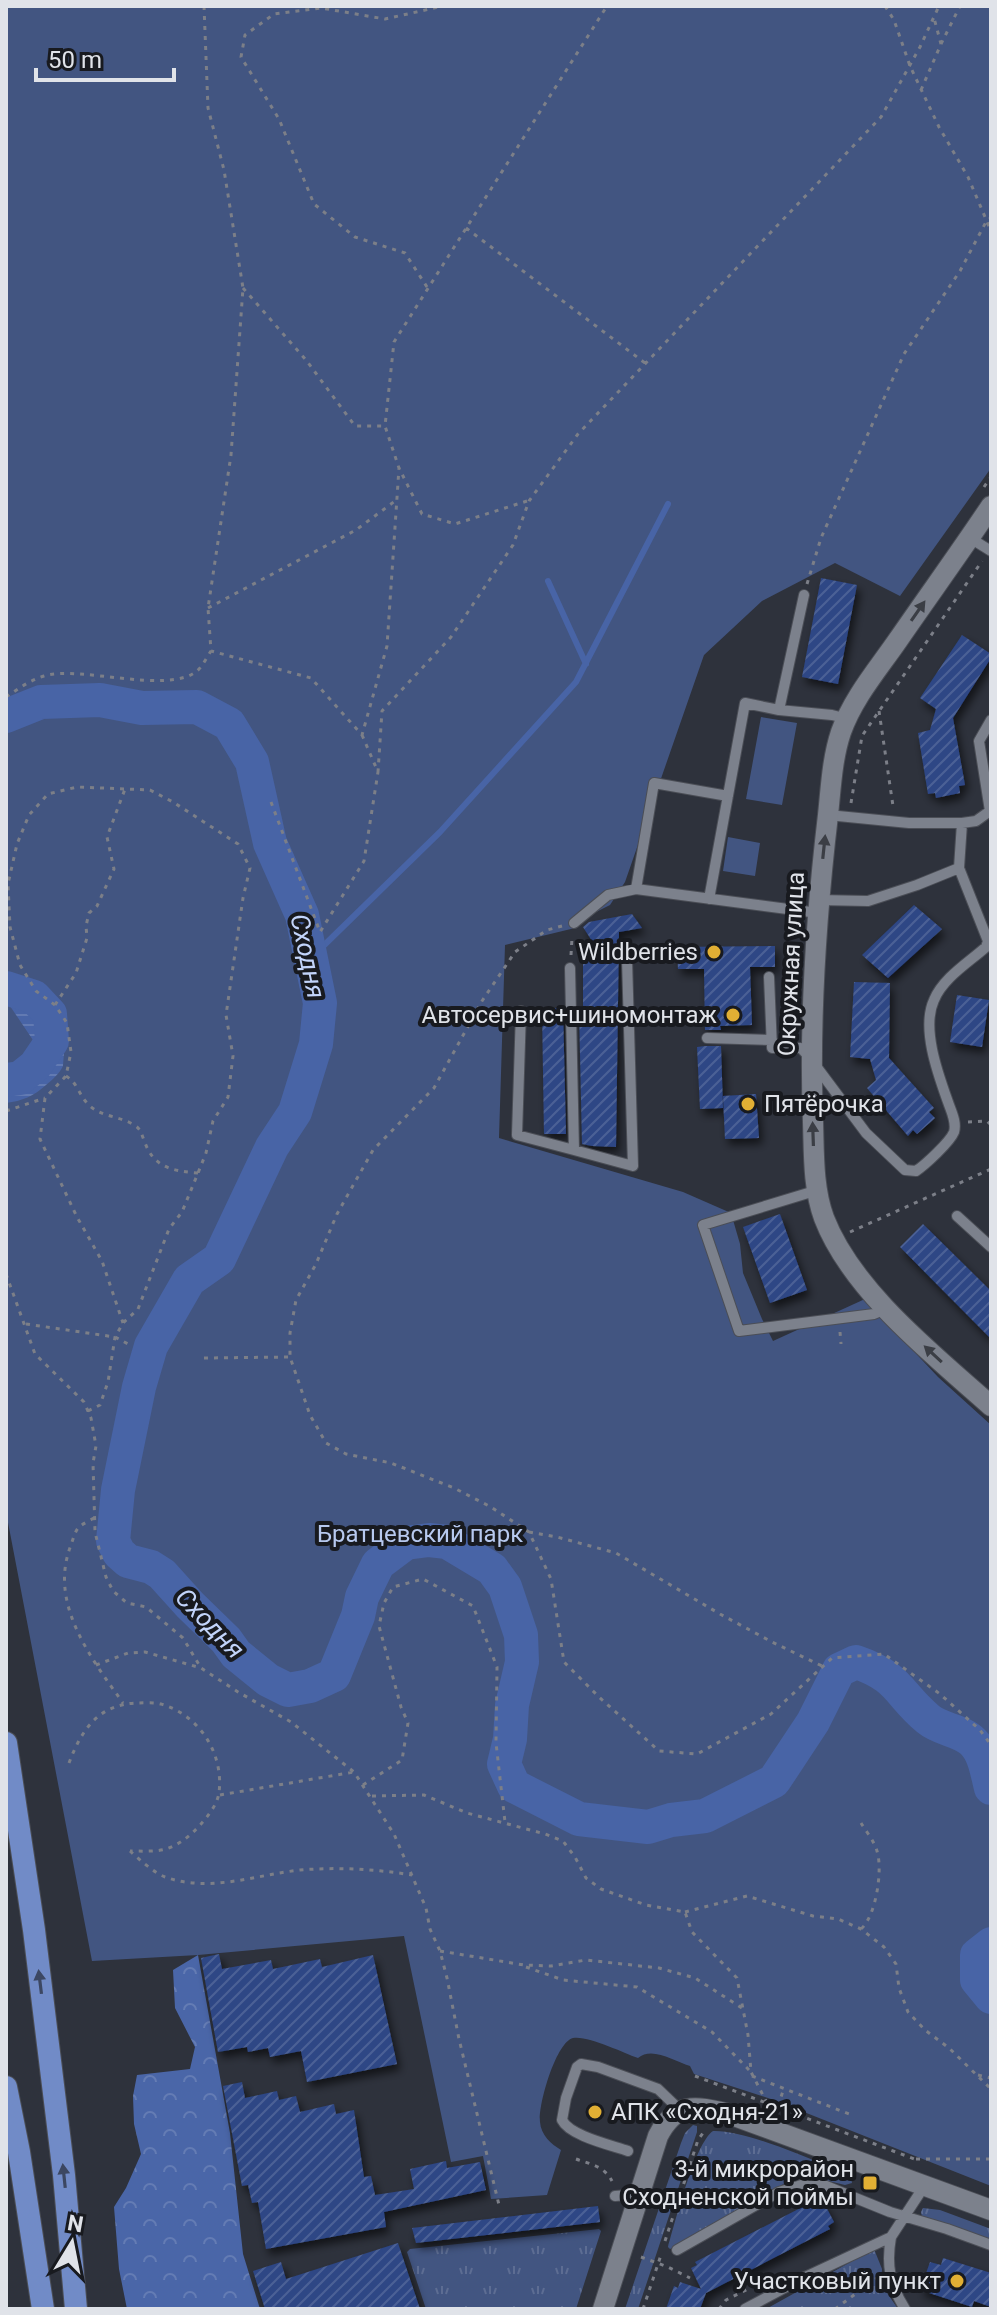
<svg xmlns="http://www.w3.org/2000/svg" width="997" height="2315" font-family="Roboto,sans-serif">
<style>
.grass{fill:url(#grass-tufts)}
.forest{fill:url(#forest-crowns)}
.park{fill:#425581}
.water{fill:url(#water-rules)}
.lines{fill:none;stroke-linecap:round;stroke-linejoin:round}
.stream{stroke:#4864a6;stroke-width:6}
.river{stroke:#4864a6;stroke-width:34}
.building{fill:url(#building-hatch);filter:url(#shadow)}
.service-casing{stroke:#4b4e56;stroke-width:12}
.minor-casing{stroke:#4b4e56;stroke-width:22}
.primary-casing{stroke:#4b4e56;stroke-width:24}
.path{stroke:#7c7f88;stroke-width:3;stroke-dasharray:4 6;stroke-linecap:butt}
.service{stroke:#7c818c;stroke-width:10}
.minor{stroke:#7c818c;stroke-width:20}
.primary{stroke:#718bc7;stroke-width:22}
.oneway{fill:#3b3e45}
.oneway2{fill:#3c4762}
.poi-dot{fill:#e1af34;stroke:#181a1f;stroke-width:3}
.labels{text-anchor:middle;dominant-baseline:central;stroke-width:8;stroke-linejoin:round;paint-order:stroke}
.poi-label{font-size:24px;fill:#e0e3e9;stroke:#181a1f;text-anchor:end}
.street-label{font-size:24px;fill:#e0e3e9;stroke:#181a1f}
.park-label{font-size:24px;fill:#b7c9ef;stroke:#181a1f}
.water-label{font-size:26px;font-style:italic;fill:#c2d4fa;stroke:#181a1f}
</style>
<defs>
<pattern id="grass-tufts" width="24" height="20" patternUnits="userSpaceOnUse" patternTransform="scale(2)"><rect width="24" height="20" fill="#425581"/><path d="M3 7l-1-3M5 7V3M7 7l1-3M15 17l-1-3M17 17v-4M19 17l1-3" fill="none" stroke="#5d6d93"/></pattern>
<pattern id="forest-crowns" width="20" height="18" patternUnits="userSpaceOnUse" patternTransform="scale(2)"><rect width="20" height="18" fill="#4a66a8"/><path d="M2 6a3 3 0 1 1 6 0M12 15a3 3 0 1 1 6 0" fill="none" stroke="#647cb4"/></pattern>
<pattern id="water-rules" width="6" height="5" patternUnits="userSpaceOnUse" patternTransform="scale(2)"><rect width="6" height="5" fill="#4864a6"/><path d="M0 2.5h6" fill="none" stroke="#627ab2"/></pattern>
<pattern id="building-hatch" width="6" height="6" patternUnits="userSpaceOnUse" patternTransform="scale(2)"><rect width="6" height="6" fill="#2d4685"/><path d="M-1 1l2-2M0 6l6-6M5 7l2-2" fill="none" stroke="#4b6196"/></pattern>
<filter id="shadow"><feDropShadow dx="3.5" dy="6" stdDeviation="4" flood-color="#0009"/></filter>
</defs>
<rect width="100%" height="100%" fill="#2e323c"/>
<path class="grass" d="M693 2125 697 2126V2132L638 2309H625L681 2143 685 2133Z
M713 2131C747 2130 814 2161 847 2174L851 2178 852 2183 845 2185 812 2177 794 2178 670 2249 668 2247C675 2223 695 2143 713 2131Z
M923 2208 940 2210 991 2229V2242L922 2217 921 2212Z
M599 2229 601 2231 576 2309H426L407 2252 410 2249Z
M874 2249 882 2269 881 2284 898 2309H766Z"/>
<path class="forest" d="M198 1955 230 2133 243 2254 260 2309H127L119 2269 114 2207 126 2188 141 2154 134 2124 133 2096 137 2075 190 2069 195 2047 175 2008 173 1970Z"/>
<path class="park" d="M6 6H991V468L900 596 835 563 762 601 704 655 625 882 610 905 580 920 575 928 505 945 499 1138 683 1192 731 1213 740 1244 743 1273 762 1319 773 1341 865 1299 938 1377 991 1425V2186L771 2099 694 2074 690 2066C674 2061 652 2046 638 2058 624 2053 587 2035 573 2038 556 2042 538 2105 540 2122 541 2135 551 2144 561 2150L547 2195 491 2199 483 2156 451 2162 404 1936 198 1955 92 1961 6 1512Z
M761 717 797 723 782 805 746 799Z
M728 837 760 843 755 876 723 871Z"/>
<path class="water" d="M30 986C50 1005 64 1024 64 1053 64 1053 63 1065 63 1066 60 1073 52 1080 46 1085 34 1096 22 1101 6 1103V1070L24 1071 33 1057 37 1046 8 1003Z"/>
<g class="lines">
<path class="stream" d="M548 581 586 664
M311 958 440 832 576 682 668 504"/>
<path class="river" d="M6 716 41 702 100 700 142 708 197 707 229 724 252 762 270 843 302 915 320 1003 316 1044 295 1112 272 1147 219 1259 189 1280 151 1346 139 1387 118 1490 113 1541 119 1553 128 1561 151 1567 162 1574 190 1605 226 1640 236 1654 268 1680 288 1690 310 1686 334 1675 358 1616 362 1597 378 1564 406 1543 429 1540 447 1542 492 1569 505 1587 521 1635 522 1662 512 1705 510 1739 504 1764 514 1786 579 1819 648 1827 671 1820 705 1816 774 1781 813 1722 839 1670 856 1662C900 1677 897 1693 928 1719 941 1730 961 1730 973 1742 985 1754 987 1773 991 1788
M6 988 34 997 50 1014 52 1041 35 1066 20 1078 6 1080
M991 1944 977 1955V1980L991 1997"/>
</g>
<path class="building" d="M821 578 857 585 838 684 802 677Z
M962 635 991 654V658L953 718 965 785 959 786 960 793 936 798 935 793 928 794 918 733 930 730 936 709 920 698Z
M914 905 942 929 888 978 862 955Z
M632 914 642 928 619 932 616 1147 592 1146 582 1144 579 1008 583 1007V955H601L583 927 589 922Z
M775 946V967H750L752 1025 720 1026 721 1030H705L704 969H678L677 947Z
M854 982 890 983 889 1058 934 1108 929 1112 935 1118 917 1134 913 1130 908 1136 867 1088 876 1080 870 1059 850 1057Z
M957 995 989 1000 982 1047 950 1042Z
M542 1008H563L566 1134H544Z
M705 1046H721L723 1108 700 1109 697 1047Z
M756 1094 759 1138 725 1139 723 1096Z
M780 1214 807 1290 770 1303 743 1227Z
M923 1224 991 1291V1339L900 1247Z
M219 1954 222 1969 271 1960 273 1969 320 1959 322 1967 373 1955 397 2064 307 2082 301 2051 270 2057 268 2048 248 2052 247 2047 218 2052 201 1958Z
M242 2082 245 2098 277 2091 279 2100 296 2096 300 2112 334 2104 336 2114 354 2110 364 2177 371 2176 375 2195 414 2189 410 2169 446 2161 447 2168 480 2162 486 2190 384 2212 386 2227 266 2249 258 2202 252 2203 248 2185 242 2186 223 2086Z
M816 2200 818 2204 823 2201 834 2222 828 2226 830 2229 706 2293 700 2309H666L674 2286 678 2288 680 2282 701 2289 691 2268 697 2265 695 2262Z
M598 2206 600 2222 416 2243 412 2228Z
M398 2243 420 2309H265L253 2271 281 2262 286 2279Z
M943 2258 991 2273V2307L974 2301 972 2307 920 2290 930 2262 941 2265Z"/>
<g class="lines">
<defs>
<path id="service" d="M970 538 991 551
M804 595 779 710 832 715 848 719
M728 796 654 783 636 889 818 913
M828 815 909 823H962L976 821 990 811 979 741 991 720
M709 899 745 703 779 710
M819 900 868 901 917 885 959 868
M574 923 608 895 636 889
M570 968 574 1150 633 1166 627 959
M769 977 772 1048H801L810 1058 866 1133 905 1170 916 1171C925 1165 950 1142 954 1132 957 1122 951 1111 948 1102 938 1074 921 1028 934 1000 943 978 968 963 986 947L988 941 959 868 962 823
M521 1011 517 1135 574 1150
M707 1038 772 1040
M818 1190 703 1225 739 1331 874 1314 886 1309
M957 1216 991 1247
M628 2151C611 2145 570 2136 562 2120L566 2098 577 2067 581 2064 598 2067 658 2089 681 2111
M615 2196 640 2194
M891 2237C886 2265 890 2285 905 2309
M677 2250 779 2192 808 2183 821 2184 890 2212 947 2229 991 2245
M745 2309 803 2278 891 2237 925 2185"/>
<path id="minor" d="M991 506C961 551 929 595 898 640 878 669 853 698 841 732 832 759 831 787 828 815 816 917 809 1020 813 1122 814 1154 813 1188 824 1218 852 1291 934 1355 991 1406
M603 2309 658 2136C676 2101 695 2106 729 2114L991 2210"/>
<path id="primary" d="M6 1743 34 1930 64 2175 76 2309
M6 2087 19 2152 43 2309"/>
</defs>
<use href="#service" class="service-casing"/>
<use href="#minor" class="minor-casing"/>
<use href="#primary" class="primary-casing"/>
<path class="path" d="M204 6 208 108 224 170 243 288 231 455 208 608 211 651 311 678 362 735 387 646 399 468
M885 6 894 20 910 66 939 127 968 177 991 231
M941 44 960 6
M921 90 941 44 934 18
M466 228 645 363
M427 287 405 253 355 237 314 204 279 119 241 57 245 35 274 14 321 8 385 19 443 6
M243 288 306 360 355 426H385
M984 487 991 477
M527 501 455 524 422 514 399 468 385 426 394 342 607 6
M807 584 821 538 904 354 960 271 987 220 991 218
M208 608 356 530 395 501
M6 697C18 689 30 680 44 676 80 665 167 695 197 671 202 667 207 657 211 651
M879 711 893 806
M362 735 378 772 382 711 451 637 513 545 529 501 578 434 881 117 920 47 939 6
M271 802 320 932 364 861 378 772
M851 803 862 736 982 561
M562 926 547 930 515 952 482 1001 434 1088 373 1150 337 1214 316 1264 296 1300 290 1333V1357L310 1415 326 1443 346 1454 391 1463 454 1488 491 1507 529 1532 551 1579 564 1662 599 1697 659 1751 697 1754 771 1714 832 1658 884 1654 940 1694 980 1730 991 1745
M571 955 572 938
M55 1005 76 973 87 938 86 926 89 913 97 906 114 869 107 837 125 789
M66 1076C78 1083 79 1096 89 1105 101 1117 120 1116 134 1125 141 1129 141 1133 144 1140 153 1168 173 1171 198 1173
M6 1111 45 1098
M968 1122 987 1121 991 1125
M850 1232 991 1169
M6 1274 35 1354 84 1402 91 1418 96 1446 93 1463 95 1532 106 1577 113 1591 127 1603 146 1607 183 1638 201 1668
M26 1324 115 1337 132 1346
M840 1332 841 1344
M204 1358 290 1357
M88 1411 100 1405 108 1382 115 1337 123 1323 138 1309 169 1229 182 1212 198 1173 206 1153 213 1121 228 1097 233 1056 226 1015 243 898 250 868 238 844 173 802 150 790 77 787 48 794 29 815 17 844 8 884 10 927 20 965 36 991 55 1005 67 1023 71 1052 66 1076 45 1098 40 1139 77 1217 102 1261 123 1323
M94 1518C89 1521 82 1524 78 1528 75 1532 73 1539 71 1545 48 1603 91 1658 123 1703
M529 1532 557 1537 616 1553 720 1614 772 1642 822 1666
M96 1665 128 1653 145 1652 201 1668 238 1692 291 1722 354 1772 394 1834 426 1908 430 1929 440 1951 447 1978 459 2039 499 2205
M69 1763C81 1731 98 1704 137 1703 144 1703 154 1702 161 1704 199 1715 224 1753 219 1793 217 1805 208 1816 201 1824 191 1835 181 1844 166 1849 156 1852 141 1851 130 1851
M363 1785 402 1760 408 1723 401 1707 379 1626 384 1603 393 1587 423 1579 473 1606 497 1667 496 1743 505 1822
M220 1795 354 1772
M372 1796 424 1795 467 1813 545 1834 563 1841 575 1857 586 1878 601 1889 646 1905 685 1912 692 1932 737 1978 748 2035 751 2072 766 2101
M861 1823C866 1831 874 1841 877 1851 883 1870 876 1916 861 1929
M130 1851C140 1860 153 1872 165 1877 210 1893 255 1875 300 1870 337 1867 375 1869 412 1875
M685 1912 747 1896 813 1916 838 1919 861 1929 884 1947 896 1964 899 1988 908 2012 925 2030 949 2048 991 2089
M440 1951 524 1965 551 1966 586 1960 659 1968 695 1978 742 2008
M526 1967 563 1980 637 1987 712 2032 751 2072
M978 2075 991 2078
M695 2076 917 2160
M752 2076 849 2114
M778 2106 784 2088
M576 2159C590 2164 604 2166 612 2181
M916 2159H991
M665 2241 698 2140 706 2129
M641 2257 668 2267 690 2278
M643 2309 662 2252
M719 2309 726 2300 748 2289
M835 2309 877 2278"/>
<use href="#service" class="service"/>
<use href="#minor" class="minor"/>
<use href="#primary" class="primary"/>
</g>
<defs><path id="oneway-solid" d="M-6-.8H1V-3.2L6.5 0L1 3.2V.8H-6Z" transform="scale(2)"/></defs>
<g class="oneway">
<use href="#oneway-solid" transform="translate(918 611) rotate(-55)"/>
<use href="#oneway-solid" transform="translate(824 847) rotate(-84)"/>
<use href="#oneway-solid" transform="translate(813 1134) rotate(-92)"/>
<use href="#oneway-solid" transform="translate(933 1354) rotate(-137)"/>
</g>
<g class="oneway2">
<use href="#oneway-solid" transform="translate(40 1982) rotate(-97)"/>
<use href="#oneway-solid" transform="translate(64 2176) rotate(-96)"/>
</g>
<g class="poi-dot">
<circle cx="714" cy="952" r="8"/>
<circle cx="733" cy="1015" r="8"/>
<circle cx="748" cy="1104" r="8"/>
<circle cx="595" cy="2112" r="8"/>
<rect x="862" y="2175" width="16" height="16" rx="4"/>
<circle cx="957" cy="2281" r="8"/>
</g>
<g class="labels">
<g class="poi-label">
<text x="698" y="952">Wildberries</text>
<text x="717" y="1015">Автосервис+шиномонтаж</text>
<text x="764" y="1104" text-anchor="start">Пятёрочка</text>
<text x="611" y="2112" text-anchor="start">АПК «Сходня-21»</text>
<text x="854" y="2169">3-й микрорайон<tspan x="854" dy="28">Сходненской поймы</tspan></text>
<text x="941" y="2281">Участковый пункт</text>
</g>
<g class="street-label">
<text transform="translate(791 964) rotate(-87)">Окружная улица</text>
</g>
<g class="park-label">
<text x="420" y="1534">Братцевский парк</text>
</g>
<g class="water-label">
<text transform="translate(308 956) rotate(78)">Сходня</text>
<text transform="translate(210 1623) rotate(46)">Сходня</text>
</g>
</g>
<rect width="997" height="2315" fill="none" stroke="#e0e3e9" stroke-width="16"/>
<g transform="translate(72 2243) rotate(10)" stroke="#181a1f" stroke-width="6" paint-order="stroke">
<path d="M0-6L14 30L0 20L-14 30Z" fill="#e0e3e9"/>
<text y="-12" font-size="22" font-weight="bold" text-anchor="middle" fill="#e0e3e9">N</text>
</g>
<path d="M36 68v12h138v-12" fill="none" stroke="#e0e3e9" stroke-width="4"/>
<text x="48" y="68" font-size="24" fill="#e0e3e9" stroke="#181a1f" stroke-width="6" paint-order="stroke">50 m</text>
</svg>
